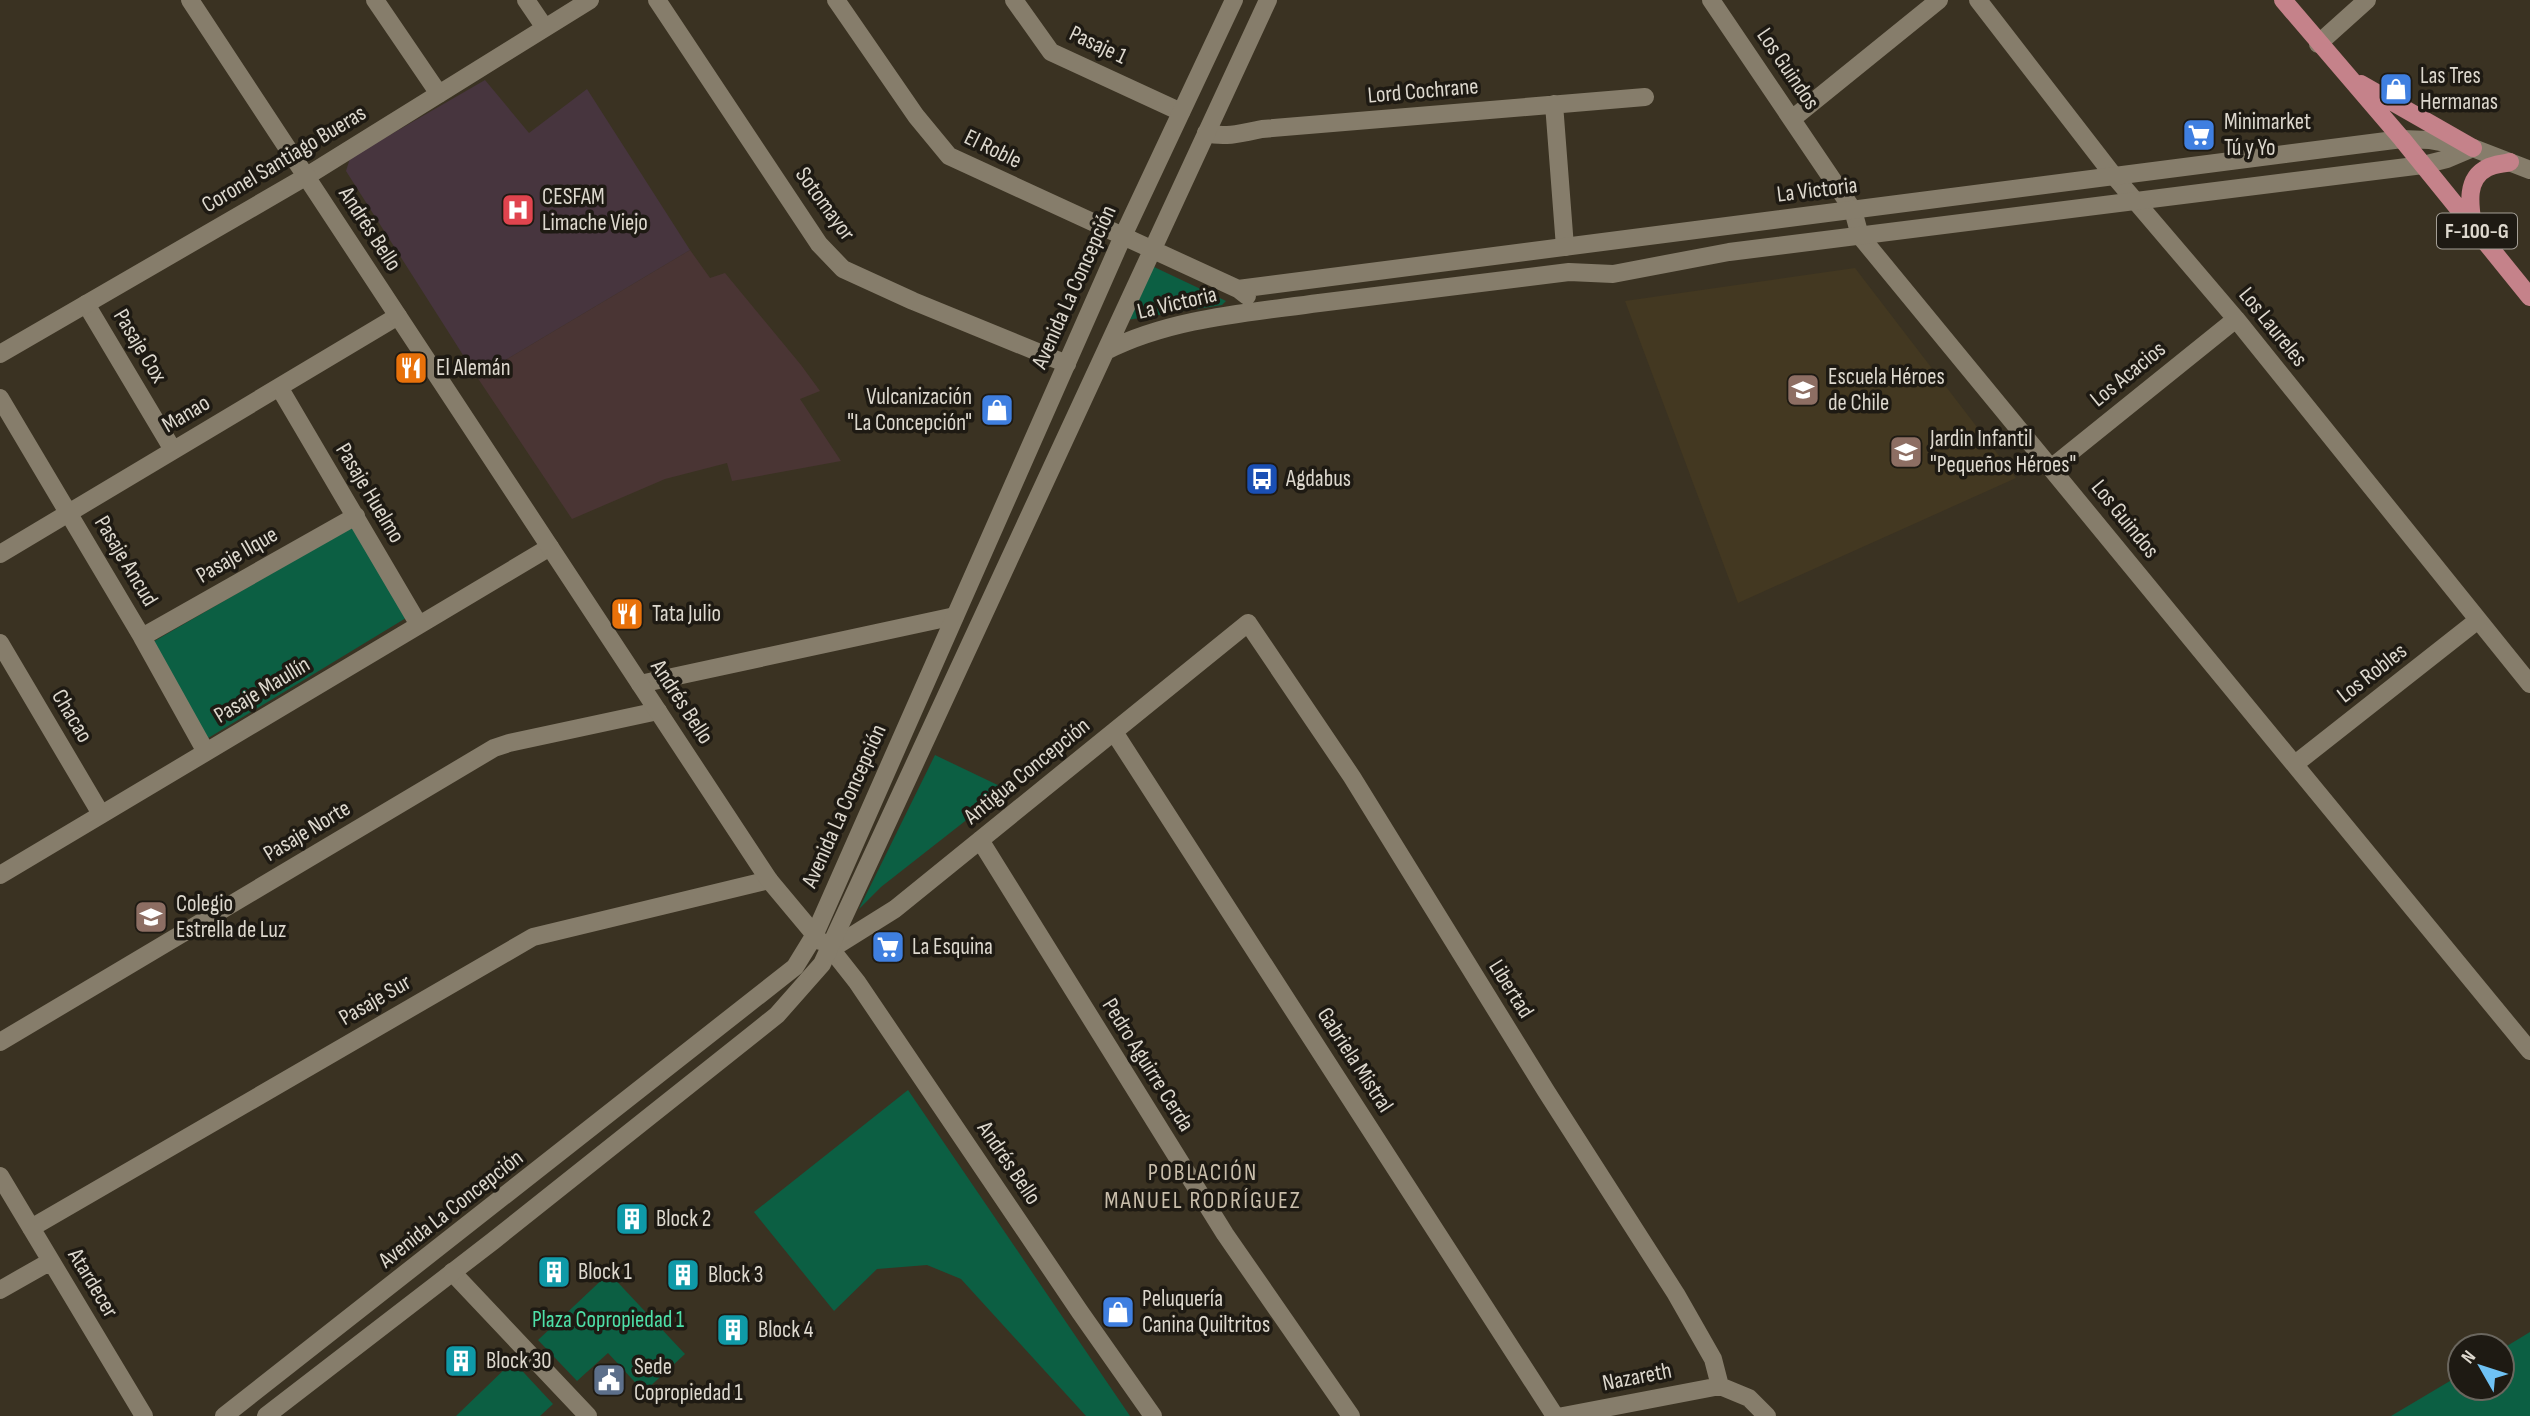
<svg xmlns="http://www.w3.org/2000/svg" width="2530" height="1416" font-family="'Sofia Sans Condensed',sans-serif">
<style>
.commercial{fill:#4a3534}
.built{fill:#433821}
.medical{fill:#47353e}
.green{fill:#0c5f43}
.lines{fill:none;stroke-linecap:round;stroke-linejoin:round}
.street{stroke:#867d6b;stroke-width:18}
.secondary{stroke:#867d6b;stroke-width:18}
.primary{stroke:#c5828a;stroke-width:18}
.labels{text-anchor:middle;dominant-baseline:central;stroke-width:7;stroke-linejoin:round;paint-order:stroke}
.shield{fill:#1e1a13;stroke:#a49f96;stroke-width:2}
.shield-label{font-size:21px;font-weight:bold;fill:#ddd8ce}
.street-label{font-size:23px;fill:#ddd8ce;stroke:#1e1a13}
.poi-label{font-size:23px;fill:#ddd8ce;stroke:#1e1a13;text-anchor:start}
.park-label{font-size:23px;fill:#4ee0a8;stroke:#1e1a13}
.neighbourhood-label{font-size:24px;letter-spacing:2px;fill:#c9beab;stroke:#1e1a13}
</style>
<rect width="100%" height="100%" fill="#3a3222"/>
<path class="commercial" d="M690 250 710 278 725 273 801 365 820 391 800 399 841 461 732 481 727 463 665 479 572 519 477 377Z"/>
<path class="built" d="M1855 268 2016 478 1738 603 1625 301Z"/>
<path class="medical" d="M485 80 529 133 587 89 690 250 477 377 346 171 350 158Z"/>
<path class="green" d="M1152 266 1226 301 1222 305 1127 320Z
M352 527 406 618 205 740 151 643Z
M935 755 1006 789 881 887 859 909Z
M908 1090 1130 1416H1086L961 1279 927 1265 877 1269 834 1311 754 1212Z
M609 1273 685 1354 644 1392 608 1353 577 1381 538 1340Z
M2530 1332V1416H2391L2460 1375V1388H2502V1349Z
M513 1361 553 1404 540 1416H456Z"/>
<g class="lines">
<path class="street" d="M375 0 439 94
M526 0 545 28
M657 0 819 244 843 269 913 301 1067 364
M1014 0 1051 52 1181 112
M1711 0 1853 210 1860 236 2530 1051
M1978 0 2114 176 2236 319 2530 684
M2318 44 2367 0
M1554 104 1565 247
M1792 119 1939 0
M1206 133C1225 138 1243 133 1262 129L1645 97
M307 176 590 0
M86 304 173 450
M279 387 419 625
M0 398 142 637 206 752
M2051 468 2236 319
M0 554 398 316
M142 637 356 516
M0 643 101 814
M640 684 955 616
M1114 732 1555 1416
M2295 764 2478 620
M980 840 1225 1234 1351 1416
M0 875 550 547
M0 1042 494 748 509 743 658 711
M0 1176 144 1416
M31 1228 533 937 769 880
M452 1272 588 1416
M0 1290 51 1261
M1720 1386 1749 1398 1767 1416
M1153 1416 1080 1312 857 982 831 949 895 909 1248 623 1352 777 1546 1091 1676 1294 1713 1359 1720 1386
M1563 1416 1720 1386"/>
<path class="secondary" d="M190 0 769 880 820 941
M836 0 916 116 949 156 1238 289 1247 296
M1238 289 2402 139 2429 140 2473 148 2530 170
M1106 351C1171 318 1247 313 1319 303 1402 293 1485 283 1569 272L1613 274 1729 252 2423 165 2447 159 2473 148
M0 354 307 176
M224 1416 795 967 814 936 1123 236 1234 0
M266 1416 493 1241 757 1031 777 1015 822 964 1268 0"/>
<path class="primary" d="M2283 0 2402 139 2530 297
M2361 84 2473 148
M2473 226C2470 206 2465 179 2487 168 2494 164 2503 164 2510 162"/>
</g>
<defs>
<symbol id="shop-square" viewBox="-11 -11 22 22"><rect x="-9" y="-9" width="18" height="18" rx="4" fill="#3f7fe0" stroke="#1e1a13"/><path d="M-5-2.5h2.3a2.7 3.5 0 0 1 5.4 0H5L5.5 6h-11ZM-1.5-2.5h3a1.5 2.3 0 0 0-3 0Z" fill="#fff"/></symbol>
<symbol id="supermarket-square" viewBox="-11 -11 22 22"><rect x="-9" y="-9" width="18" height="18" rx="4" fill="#3f7fe0" stroke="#1e1a13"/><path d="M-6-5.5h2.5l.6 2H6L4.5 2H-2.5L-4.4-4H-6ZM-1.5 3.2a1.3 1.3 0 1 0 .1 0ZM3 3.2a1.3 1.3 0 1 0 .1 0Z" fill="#fff"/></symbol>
<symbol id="hospital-square" viewBox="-11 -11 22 22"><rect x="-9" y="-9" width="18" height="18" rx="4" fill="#e0444e" stroke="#1e1a13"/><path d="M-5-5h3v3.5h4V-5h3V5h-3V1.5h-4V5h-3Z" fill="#fff"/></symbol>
<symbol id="restaurant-square" viewBox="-11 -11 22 22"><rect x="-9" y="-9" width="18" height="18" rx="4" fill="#e8710a" stroke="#1e1a13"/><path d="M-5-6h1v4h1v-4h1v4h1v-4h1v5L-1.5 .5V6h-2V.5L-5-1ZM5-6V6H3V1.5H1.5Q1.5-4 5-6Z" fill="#fff"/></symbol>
<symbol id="school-square" viewBox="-11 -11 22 22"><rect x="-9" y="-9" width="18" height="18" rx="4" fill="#8d6e63" stroke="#1e1a13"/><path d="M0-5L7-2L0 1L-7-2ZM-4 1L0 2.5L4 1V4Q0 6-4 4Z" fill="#fff"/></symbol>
<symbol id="bus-square" viewBox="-11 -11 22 22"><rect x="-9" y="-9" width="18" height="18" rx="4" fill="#1a4fb4" stroke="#1e1a13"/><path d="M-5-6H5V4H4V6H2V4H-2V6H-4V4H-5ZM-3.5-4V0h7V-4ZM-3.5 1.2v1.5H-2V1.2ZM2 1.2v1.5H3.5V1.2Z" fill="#fff"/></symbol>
<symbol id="building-square" viewBox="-11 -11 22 22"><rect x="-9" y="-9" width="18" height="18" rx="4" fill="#0f9aa8" stroke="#1e1a13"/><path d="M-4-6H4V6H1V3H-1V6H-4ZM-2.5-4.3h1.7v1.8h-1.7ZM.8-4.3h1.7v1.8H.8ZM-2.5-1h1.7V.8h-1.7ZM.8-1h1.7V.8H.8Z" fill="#fff"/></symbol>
<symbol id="civic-square" viewBox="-11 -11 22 22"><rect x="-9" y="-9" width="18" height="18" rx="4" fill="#5c6f8a" stroke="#1e1a13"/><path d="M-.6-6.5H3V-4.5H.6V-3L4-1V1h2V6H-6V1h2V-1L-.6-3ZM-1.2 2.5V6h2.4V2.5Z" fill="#fff"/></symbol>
</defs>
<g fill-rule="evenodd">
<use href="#shop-square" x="2377" y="70" width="38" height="38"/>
<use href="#supermarket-square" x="2180" y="116" width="38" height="38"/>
<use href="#hospital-square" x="499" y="191" width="38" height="38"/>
<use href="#restaurant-square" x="392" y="349" width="38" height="38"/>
<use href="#school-square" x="1784" y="371" width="38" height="38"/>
<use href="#shop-square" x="978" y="391" width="38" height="38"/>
<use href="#school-square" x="1887" y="433" width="38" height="38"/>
<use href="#bus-square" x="1243" y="460" width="38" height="38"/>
<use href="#restaurant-square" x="608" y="595" width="38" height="38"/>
<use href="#school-square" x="132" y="898" width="38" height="38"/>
<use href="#supermarket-square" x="869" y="928" width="38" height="38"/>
<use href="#building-square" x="613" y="1200" width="38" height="38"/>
<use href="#building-square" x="535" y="1253" width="38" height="38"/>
<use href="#building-square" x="664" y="1256" width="38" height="38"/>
<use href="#shop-square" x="1099" y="1293" width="38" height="38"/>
<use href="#building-square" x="714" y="1311" width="38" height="38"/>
<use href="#building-square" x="442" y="1342" width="38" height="38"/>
<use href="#civic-square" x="590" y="1361" width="38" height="38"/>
</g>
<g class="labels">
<rect class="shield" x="2437" y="213.5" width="80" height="35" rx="5"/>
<g class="shield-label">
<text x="2477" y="231">F-100-G</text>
</g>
<g class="street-label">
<text transform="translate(1098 45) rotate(25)">Pasaje 1</text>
<text transform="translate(1788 69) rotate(56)">Los Guindos</text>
<text transform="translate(1423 91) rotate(-5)">Lord Cochrane</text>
<text transform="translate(993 149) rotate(26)">El Roble</text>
<text transform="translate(284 159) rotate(-31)">Coronel Santiago Bueras</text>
<text transform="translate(1817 190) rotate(-7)">La Victoria</text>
<text transform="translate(825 204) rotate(54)">Sotomayor</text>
<text transform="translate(370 229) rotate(57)">Andrés Bello</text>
<text transform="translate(1074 287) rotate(-66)">Avenida La Concepción</text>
<text transform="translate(1177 303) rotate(-13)">La Victoria</text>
<text transform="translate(2273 327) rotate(51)">Los Laureles</text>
<text transform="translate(140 346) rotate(59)">Pasaje Cox</text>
<text transform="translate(2128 374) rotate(-39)">Los Acacios</text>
<text transform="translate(186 414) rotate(-31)">Manao</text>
<text transform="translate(370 493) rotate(59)">Pasaje Huelmo</text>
<text transform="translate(2125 519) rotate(51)">Los Guindos</text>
<text transform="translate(237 555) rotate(-30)">Pasaje Ilque</text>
<text transform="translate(126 561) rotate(59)">Pasaje Ancud</text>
<text transform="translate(2372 673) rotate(-38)">Los Robles</text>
<text transform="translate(262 690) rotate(-31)">Pasaje Maullín</text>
<text transform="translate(682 702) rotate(57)">Andrés Bello</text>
<text transform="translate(72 716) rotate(59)">Chacao</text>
<text transform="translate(1027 771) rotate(-39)">Antigua Concepción</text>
<text transform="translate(844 806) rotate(-66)">Avenida La Concepción</text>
<text transform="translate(307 831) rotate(-31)">Pasaje Norte</text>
<text transform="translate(1511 989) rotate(58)">Libertad</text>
<text transform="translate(375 1000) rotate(-30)">Pasaje Sur</text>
<text transform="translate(1355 1060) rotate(57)">Gabriela Mistral</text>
<text transform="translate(1148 1065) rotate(58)">Pedro Aguirre Cerda</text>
<text transform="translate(1009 1163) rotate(56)">Andrés Bello</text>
<text transform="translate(451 1209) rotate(-38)">Avenida La Concepción</text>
<text transform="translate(93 1283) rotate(59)">Atardecer</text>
<text transform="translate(1637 1377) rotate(-11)">Nazareth</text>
</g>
<g class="poi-label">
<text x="2420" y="76">Las Tres<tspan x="2420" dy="26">Hermanas</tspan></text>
<text x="2224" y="122">Minimarket<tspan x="2224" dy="26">Tú y Yo</tspan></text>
<text x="542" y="197">CESFAM<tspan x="542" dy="26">Limache Viejo</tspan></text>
<text x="436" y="368">El Alemán</text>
<text x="1828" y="377">Escuela Héroes<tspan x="1828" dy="26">de Chile</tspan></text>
<text x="972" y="397" text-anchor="end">Vulcanización<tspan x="972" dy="26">"La Concepción"</tspan></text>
<text x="1930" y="439">Jardin Infantil<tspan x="1930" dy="26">"Pequeños Héroes"</tspan></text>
<text x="1286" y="479">Agdabus</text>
<text x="652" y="614">Tata Julio</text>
<text x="176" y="904">Colegio<tspan x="176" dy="26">Estrella de Luz</tspan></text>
<text x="912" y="947">La Esquina</text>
<text x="656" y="1219">Block 2</text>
<text x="578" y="1272">Block 1</text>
<text x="708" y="1275">Block 3</text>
<text x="1142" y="1299">Peluquería<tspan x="1142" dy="26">Canina Quiltritos</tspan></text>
<text x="758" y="1330">Block 4</text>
<text x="486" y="1361">Block 30</text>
<text x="634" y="1367">Sede<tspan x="634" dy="26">Copropiedad 1</tspan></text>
</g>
<g class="park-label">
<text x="608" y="1320">Plaza Copropiedad 1</text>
</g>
<g class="neighbourhood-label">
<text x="1203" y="1172">POBLACIÓN<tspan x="1203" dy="28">MANUEL RODRÍGUEZ</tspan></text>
</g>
</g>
<g transform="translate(2481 1367) rotate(309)"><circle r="33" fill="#1e1a13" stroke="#6a665e" stroke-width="2"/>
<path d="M0-5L12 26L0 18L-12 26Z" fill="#6fc2f4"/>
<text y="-10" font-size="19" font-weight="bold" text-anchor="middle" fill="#ddd8ce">N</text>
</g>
</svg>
